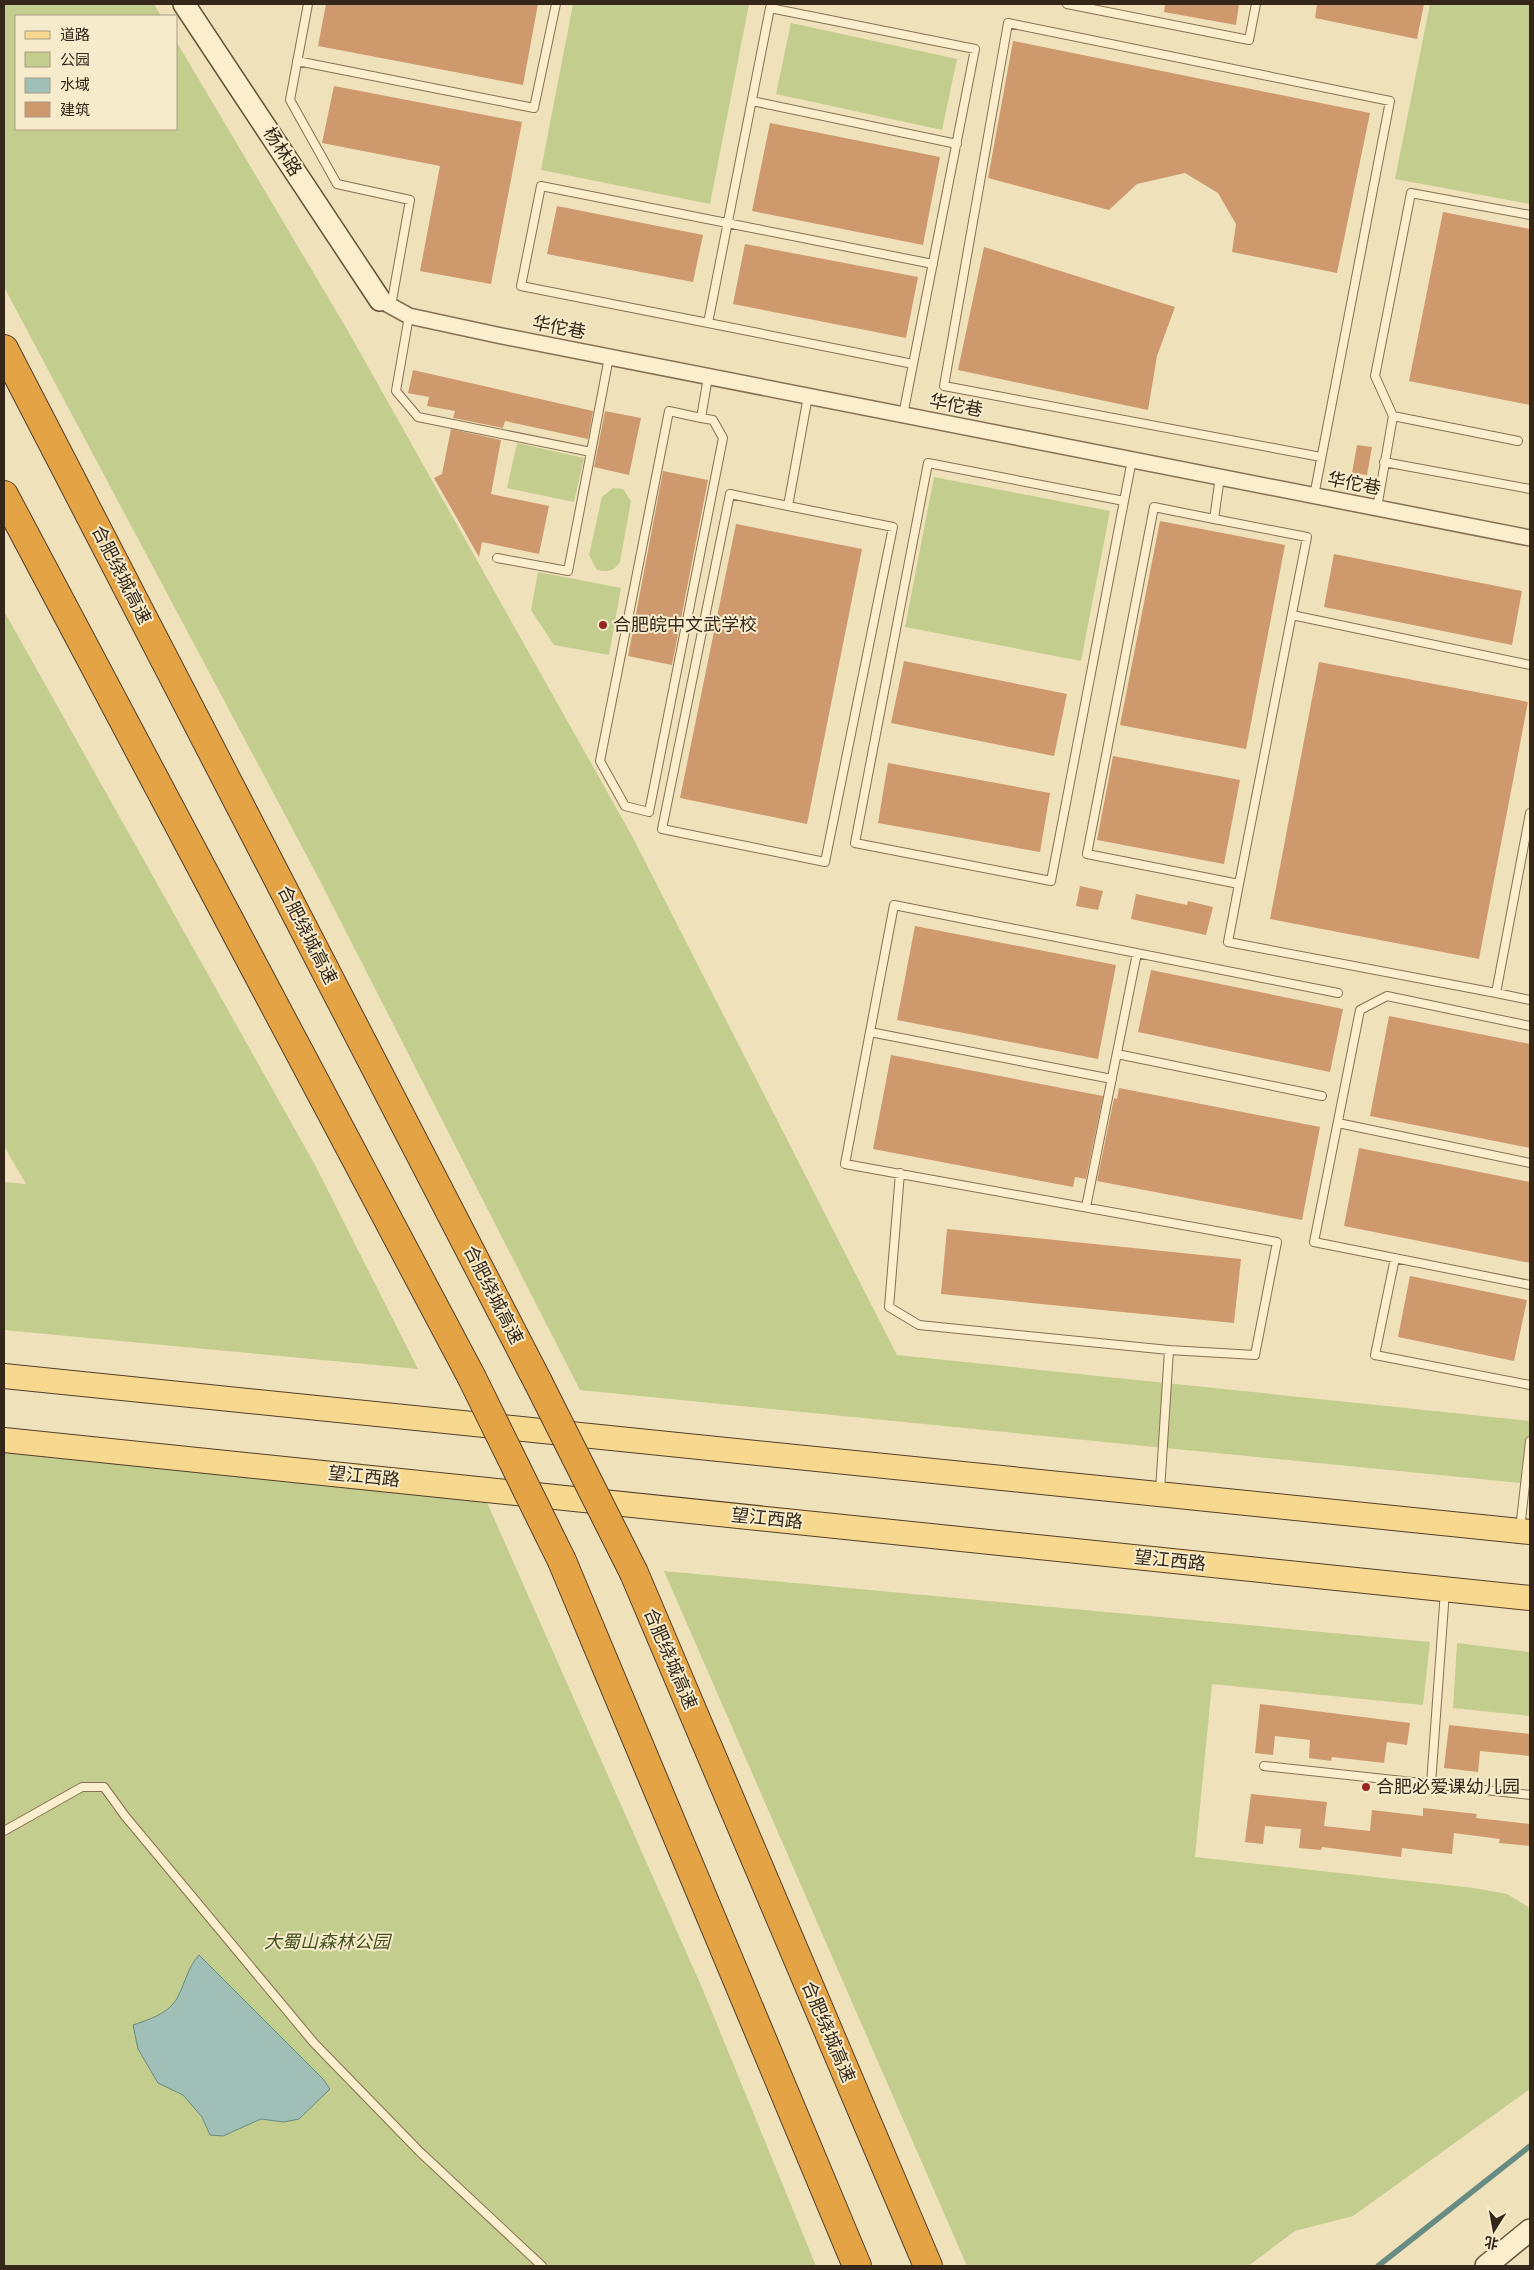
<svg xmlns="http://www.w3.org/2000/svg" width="1534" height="2270" font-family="Spectral,'Noto Sans SC',serif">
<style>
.green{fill:#c3cd8e}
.water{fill:#9fbfb7;stroke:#678c84}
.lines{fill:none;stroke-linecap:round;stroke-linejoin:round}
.stream{stroke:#678c84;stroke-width:5.5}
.building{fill:#cf996e}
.lane-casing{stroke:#867054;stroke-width:10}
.street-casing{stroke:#867054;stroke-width:18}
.secondary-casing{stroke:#675138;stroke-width:24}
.primary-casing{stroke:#533e29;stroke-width:26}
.highway-casing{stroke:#533e29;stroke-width:30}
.lane{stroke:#faeecd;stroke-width:8}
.street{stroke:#faeecd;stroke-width:15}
.secondary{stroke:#faeecd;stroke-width:21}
.primary{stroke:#f6d98e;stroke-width:24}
.highway{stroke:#e4a345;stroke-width:28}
.highway-bridge-casing{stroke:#533e29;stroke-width:30;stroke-linecap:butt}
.highway-bridge{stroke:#e4a345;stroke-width:28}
.poi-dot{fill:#972522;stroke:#f6ebca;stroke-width:2}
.labels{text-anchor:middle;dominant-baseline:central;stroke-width:4;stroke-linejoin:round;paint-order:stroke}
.street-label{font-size:18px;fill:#34271a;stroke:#f6ebca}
.poi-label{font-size:18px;fill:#34271a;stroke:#f6ebca;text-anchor:start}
.park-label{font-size:18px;font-style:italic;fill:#43521f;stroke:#f6ebca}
</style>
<rect width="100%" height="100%" fill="#efe1ba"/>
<path class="green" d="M4 4H154L161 16H16V129H176V41L348 331 632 836 897 1355 1530 1421V1484L580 1390 317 875 4 287Z
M573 4H749L710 204 541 170Z
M1430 4H1530V204L1395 179Z
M791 23 957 59 942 130 776 94Z
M517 443 584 458 574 502 507 488Z
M934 477 1110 511 1081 661 905 627Z
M613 488 623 489 631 501 620 562C613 572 608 572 597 570L589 555 602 497Z
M538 572 621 588 609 655 554 645 531 610Z
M4 611 315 1165 418 1369 4 1330V1182L26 1184 4 1146Z
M4 1440 481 1489 703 1990 816 2266H4Z
M664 1571 1430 1642 1423 1705 1212 1684 1195 1857 1474 1888 1507 1894 1530 1908V2089L1353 2216 1295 2231 1248 2266H967Z
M1457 1643 1530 1652V1716L1453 1708Z"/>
<path class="water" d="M199 1955 323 2079 330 2089 299 2119 284 2122 261 2119 223 2136 210 2135 202 2117 183 2095 158 2083 138 2049 133 2025C148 2020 167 2014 176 2000 185 1985 187 1968 199 1955Z"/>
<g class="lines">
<path class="stream" d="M1378 2266 1530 2146"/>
</g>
<path class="building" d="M326 4H538L523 85 318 46Z
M1165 4H1239L1236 25 1164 12Z
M1317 4H1424L1417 39 1315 18Z
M1013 41 1370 113 1337 273 1232 252 1236 224 1218 193 1185 173 1137 184 1109 210 988 178Z
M334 86 522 122 491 284 420 271 440 166 322 143Z
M770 123 940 157 923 245 752 211Z
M557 206 703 235 693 282 547 254Z
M1443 212 1530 229V405L1409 381Z
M745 244 918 277 906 338 733 304Z
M984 247 1175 307 1157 356 1148 410 958 370Z
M413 370 593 411 588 439 505 421 503 428 453 418 455 411 427 406 429 397 408 393Z
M605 411 641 418 629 475 594 467Z
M451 429 501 440 491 494 549 506 539 554 482 542 479 557 434 478 442 474Z
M1357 445 1372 447 1367 475 1352 473Z
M663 471 708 480 672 665 628 656Z
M1160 521 1285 545 1246 749 1120 725Z
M736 524 862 549 807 824 680 798Z
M1334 554 1522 591 1512 645 1324 607Z
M904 661 1067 694 1054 756 891 723Z
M1319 662 1528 702 1479 959 1270 919Z
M1113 756 1240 780 1224 864 1097 840Z
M888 763 1050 793 1040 852 878 823Z
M1080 886 1103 891 1098 910 1076 906Z
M1136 894 1187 905 1188 901 1213 907 1206 935 1131 919Z
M915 926 1116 965 1098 1059 897 1020Z
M1151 970 1343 1009 1330 1072 1138 1032Z
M1389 1016 1530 1044V1148L1370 1116Z
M891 1055 1103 1096 1086 1179 1075 1177 1073 1187 873 1149Z
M1119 1088 1320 1127 1302 1220 1097 1181 1114 1098 1117 1099Z
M1359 1148 1530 1182V1263L1344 1226Z
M947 1229 1241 1259 1234 1323 941 1294Z
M1410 1276 1527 1300 1514 1361 1398 1337Z
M1260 1704 1410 1723 1407 1745 1387 1742 1384 1763 1332 1757 1331 1761 1309 1758 1310 1740 1275 1736 1273 1755 1255 1753Z
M1449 1725 1530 1734V1756L1480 1751 1478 1772 1444 1768Z
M1251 1794 1327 1802 1324 1826 1370 1831 1372 1810 1423 1816V1808L1477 1814 1476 1818 1530 1824V1846L1499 1843 1500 1839 1454 1833 1452 1854 1402 1848 1401 1857 1322 1847 1321 1850 1299 1848 1301 1829 1265 1826 1263 1844 1245 1842Z"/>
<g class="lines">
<defs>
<path id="lane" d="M308 4 290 100 337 184 410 200 391 306
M1067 4 1249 40 1256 4
M297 61 534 108 556 4
M752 101 957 144
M409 316 396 391 418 417 591 452 568 571 497 558
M708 323 521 286 541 186 933 264
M903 415 975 49 770 8 708 323 913 364
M1393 416 1518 441
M701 418 713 420 723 438 649 812 625 806 600 761 669 411 701 418 708 377
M591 452 609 357
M1384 462 1530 489
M1314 496 1390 101 1008 23 944 386 1321 457
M1124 501 928 463 855 843 1051 881 1124 501 1132 460
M788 506 893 527 825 862 662 829 730 494 788 506 808 396
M1377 508 1393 416 1375 376 1411 193 1530 215
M1214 519 1307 537 1239 884 1087 854 1154 507 1214 519 1220 477
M1292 615 1530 665
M1239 884 1228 942 1496 993 1530 813
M1496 993 1530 1000
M1530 1026 1387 996 1360 1010 1314 1242 1530 1285
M870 1032 1112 1079
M1117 1054 1322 1096
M1338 1123 1530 1163
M900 1173 889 1307 919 1325 1169 1350
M1086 1207 1137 953
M1395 1258 1375 1355 1530 1385
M1160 1491 1169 1350 1255 1355 1277 1242 845 1164 894 905 1338 993
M1520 1529 1530 1441
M1445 1591 1431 1784 1530 1795
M1264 1766 1431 1784
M4 1831 82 1787H104L125 1816 314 2043 420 2152 542 2266"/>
<path id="street" d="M380 300 409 316 497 335 1530 538"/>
<path id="secondary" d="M184 4 380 300
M1486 2266 1530 2230"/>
<path id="primary" d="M4 1376 1530 1532
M4 1440 1530 1598"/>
<path id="highway" d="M4 349 538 1382
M4 495 471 1376
M562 1561 857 2266
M634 1573 928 2266"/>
</defs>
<use href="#lane" class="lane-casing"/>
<use href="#street" class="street-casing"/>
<use href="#secondary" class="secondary-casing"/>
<use href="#primary" class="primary-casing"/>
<use href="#highway" class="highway-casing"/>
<use href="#lane" class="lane"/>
<use href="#street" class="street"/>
<use href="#secondary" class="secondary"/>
<use href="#primary" class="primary"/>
<use href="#highway" class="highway"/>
<defs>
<path id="highway-bridge" d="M471 1376 562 1561
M538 1382 634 1573"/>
</defs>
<use href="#highway-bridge" class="highway-bridge-casing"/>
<use href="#highway-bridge" class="highway-bridge"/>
</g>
<g class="poi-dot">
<circle cx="603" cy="625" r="5"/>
<circle cx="1366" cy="1787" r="5"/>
</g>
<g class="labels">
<g class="street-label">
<text transform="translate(282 152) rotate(57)">杨林路</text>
<text transform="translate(559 328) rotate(11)">华佗巷</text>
<text transform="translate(956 406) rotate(11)">华佗巷</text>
<text transform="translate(1354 484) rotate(11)">华佗巷</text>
<text transform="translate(121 575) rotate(63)">合肥绕城高速</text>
<text transform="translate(307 935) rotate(63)">合肥绕城高速</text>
<text transform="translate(493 1295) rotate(63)">合肥绕城高速</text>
<text transform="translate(364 1477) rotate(6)">望江西路</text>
<text transform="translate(767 1519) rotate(6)">望江西路</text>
<text transform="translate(1170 1561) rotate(6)">望江西路</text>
<text transform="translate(670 1659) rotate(67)">合肥绕城高速</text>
<text transform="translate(828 2032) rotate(67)">合肥绕城高速</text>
</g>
<g class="poi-label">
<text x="613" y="625">合肥皖中文武学校</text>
<text x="1376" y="1787">合肥必爱课幼儿园</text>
</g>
<g class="park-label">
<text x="327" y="1942">大蜀山森林公园</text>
</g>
</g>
<rect width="1534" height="2270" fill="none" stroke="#34271a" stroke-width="10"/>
<rect x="15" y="15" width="162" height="115" fill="#f6ebca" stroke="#a89d84"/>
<rect x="25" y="31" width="25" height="8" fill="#f6d98e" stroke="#a89d84"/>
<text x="60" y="40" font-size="15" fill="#34271a">道路</text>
<rect x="25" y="52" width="25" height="15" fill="#c3cd8e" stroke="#a89d84"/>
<text x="60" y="65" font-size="15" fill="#34271a">公园</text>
<rect x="25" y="78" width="25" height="15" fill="#9fbfb7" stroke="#a89d84"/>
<text x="60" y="90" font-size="15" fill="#34271a">水域</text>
<rect x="25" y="102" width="25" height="15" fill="#cf996e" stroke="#a89d84"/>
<text x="60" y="115" font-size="15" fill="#34271a">建筑</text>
<g transform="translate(1494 2230) rotate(191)" stroke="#f6ebca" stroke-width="4" paint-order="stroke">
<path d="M0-4L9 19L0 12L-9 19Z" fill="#34271a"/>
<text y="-8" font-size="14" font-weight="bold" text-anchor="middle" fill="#34271a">北</text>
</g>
</svg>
